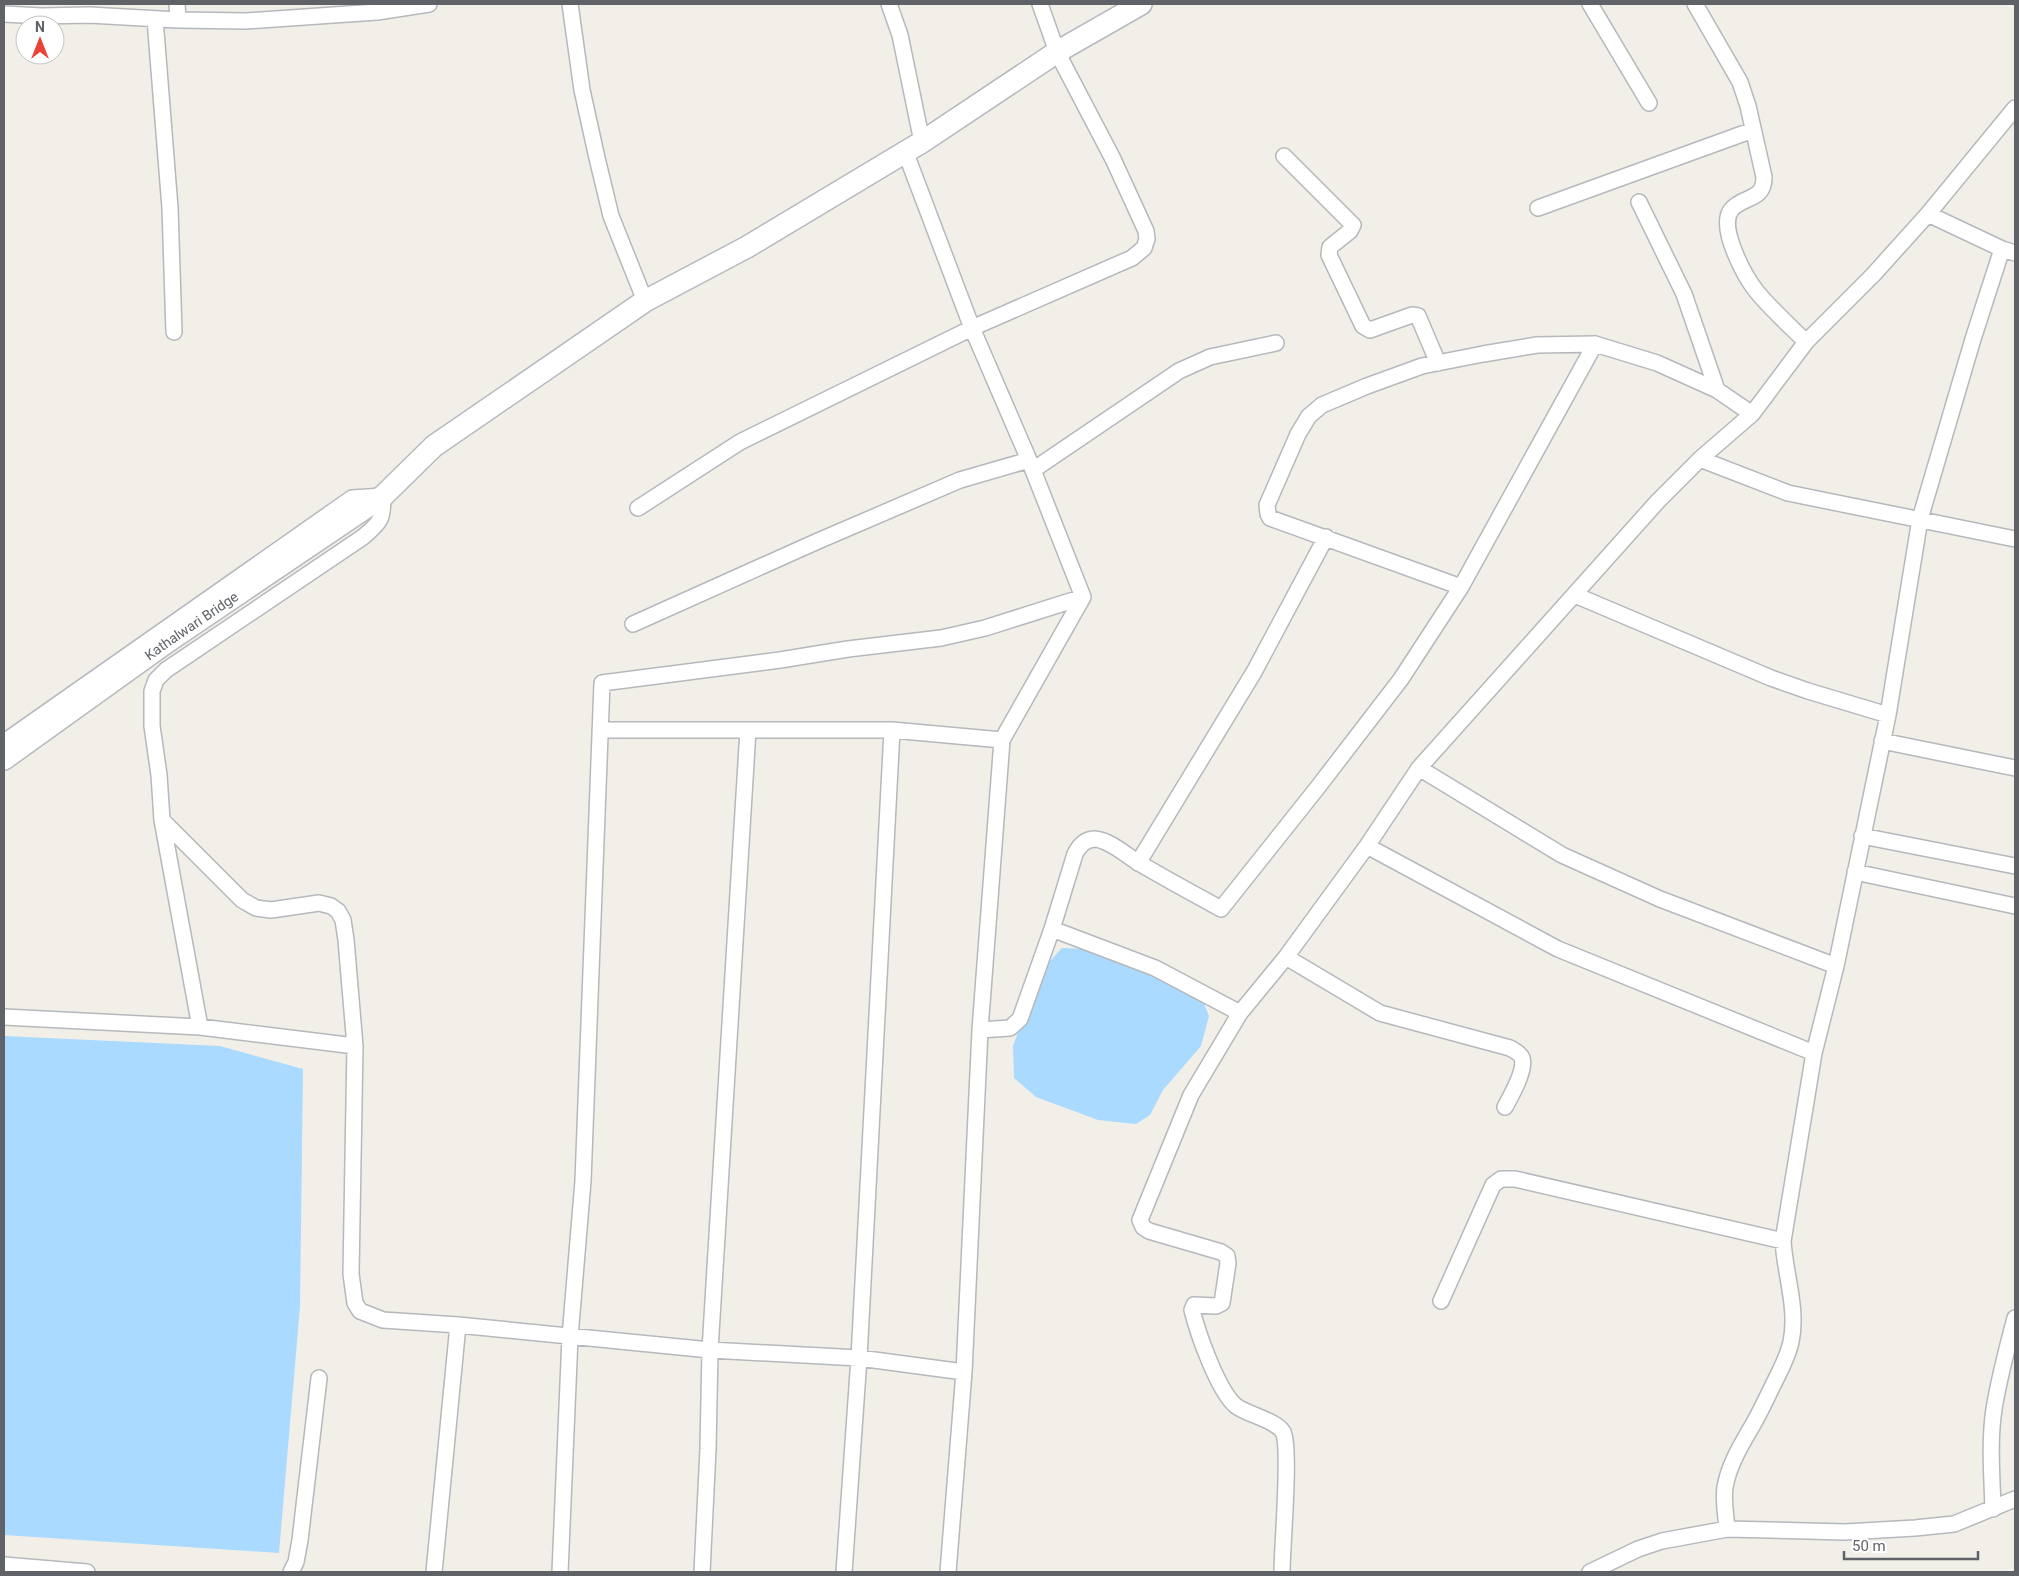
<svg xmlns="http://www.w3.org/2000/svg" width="2019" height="1576" font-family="Roboto,sans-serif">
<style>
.water{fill:#aadaff}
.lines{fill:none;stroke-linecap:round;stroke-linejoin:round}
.minor-casing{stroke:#b5b8bc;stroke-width:18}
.secondary-casing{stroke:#b6babf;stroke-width:24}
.minor{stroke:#fff;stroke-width:15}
.secondary{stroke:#fff;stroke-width:21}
.labels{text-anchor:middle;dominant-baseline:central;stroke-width:4;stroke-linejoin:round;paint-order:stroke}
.street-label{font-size:14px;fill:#5f6368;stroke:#fff}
</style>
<rect width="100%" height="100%" fill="#f1efe8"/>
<path class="water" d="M1062 948 1087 949 1117 958 1172 983 1202 999 1209 1016 1201 1046 1163 1090 1150 1115 1136 1124 1098 1120 1036 1097 1014 1078 1013 1046 1038 979 1049 962Z
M4 1036 220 1046 303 1069 300 1306 279 1553 4 1535Z"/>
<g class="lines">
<defs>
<path id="minor" d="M177 4 178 20
M570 4 582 90 597 158 611 216 645 301
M889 4 900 35 922 142
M1590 4 1649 103
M1695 4 1740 82 1748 106 1764 177C1764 202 1743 195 1731 210 1718 228 1745 277 1757 292 1772 310 1790 326 1806 342
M4 14 41 16 89 15 178 20 246 21 377 12 429 4
M155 19 170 208 174 332
M905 151 972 328 1029 460 1083 597 1002 740 980 1030 964 1372 948 1572
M1284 156 1353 225 1350 231 1330 247 1329 255 1363 326 1370 330 1412 315 1418 316 1438 363
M1639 202 1684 294 1717 390
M1538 208 1753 130
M1928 214 2002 249 2015 253
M1700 459 1788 493 2015 539
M1033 470 1179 371 1210 357 1276 343
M638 508 740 442 972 328 1132 258 1144 248 1147 239 1146 231 1113 159 1057 52 1040 4
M1461 587 1270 518 1268 514 1267 505 1298 434 1309 416 1322 405 1367 386 1422 366 1483 354 1537 345 1595 344 1657 363 1717 390 1752 414
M1575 595 1771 678 1808 691 1888 715
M633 624 818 541 960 480 1029 460
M600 730H892L1002 740
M1882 741 2015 768
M4 742 352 498 383 496C383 519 381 522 363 537L166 670 156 680 152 691V726L159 775 162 820 200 1027
M1419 768 1562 855 1660 899 1836 966
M162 820 242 900 256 908 271 910 319 903 331 906 338 911 343 920 346 940 355 1046 351 1274 355 1303 360 1311 383 1320 458 1325 710 1350 859 1358 964 1372
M1862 836 2015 866
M1367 846 1558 949 1814 1053
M1138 863 1254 672 1326 537
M1855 872 2015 906
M1052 929 1155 968 1240 1013
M1286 957 1380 1013 1510 1048C1515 1051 1520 1053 1522 1058 1526 1070 1511 1096 1505 1107
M4 1017 200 1027 355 1046
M980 1030 1010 1028 1020 1019 1052 929 1075 854C1079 846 1085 839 1095 839 1110 840 1127 856 1139 863 1166 879 1194 894 1221 909L1318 787 1401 679 1461 587 1595 344
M1441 1301 1493 1185 1501 1179H1515L1783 1241
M1993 1509C1992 1476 1989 1442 1994 1409 1999 1378 2007 1348 2015 1318
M1727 1529C1726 1516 1723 1500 1725 1487 1729 1465 1740 1447 1751 1428 1760 1413 1767 1397 1775 1381 1781 1369 1788 1356 1791 1342 1798 1308 1785 1275 1783 1241L1814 1053 1836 966 1888 715 1920 519 1973 339 2002 249
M4 1565 87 1572
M291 1572 296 1562 300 1540 319 1378
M434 1572 458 1325
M560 1572 570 1337 583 1181 602 683 780 660 848 649 941 638 985 628 1083 597
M702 1572 708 1449 710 1350 748 730
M844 1572 859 1358 892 730
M1282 1572C1282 1547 1291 1447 1283 1432 1276 1420 1248 1415 1236 1406 1218 1391 1198 1334 1192 1310L1194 1305 1216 1306 1222 1303 1228 1263 1227 1256 1221 1252 1149 1231 1143 1227 1140 1220 1191 1095 1240 1013 1286 957 1367 846 1419 768 1658 501 1700 459 1752 414 1806 342 1873 275 1928 214 2015 108
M1590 1572 1638 1549 1662 1541 1727 1529 1845 1532 1915 1528 1954 1524 2015 1499"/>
<g id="secondary">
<path id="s1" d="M4 759 167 642 383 496 434 446 645 301 747 247 922 142 1057 52 1141 4"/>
</g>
</defs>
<use href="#minor" class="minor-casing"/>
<use href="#secondary" class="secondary-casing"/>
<use href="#minor" class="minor"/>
<use href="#secondary" class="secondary"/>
</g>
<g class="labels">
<g class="street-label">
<text stroke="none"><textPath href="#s1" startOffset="230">Kathalwari Bridge</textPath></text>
</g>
</g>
<rect width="2019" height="1576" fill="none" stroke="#5f6368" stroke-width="10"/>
<g transform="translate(40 40)"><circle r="24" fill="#ffffff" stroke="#bfc1c3"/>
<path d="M0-4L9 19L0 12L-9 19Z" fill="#ea4335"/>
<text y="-8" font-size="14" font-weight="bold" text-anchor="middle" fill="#5f6368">N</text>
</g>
<path d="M1844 1551v8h134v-8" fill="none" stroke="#5f6368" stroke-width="2.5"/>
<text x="1852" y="1551" font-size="15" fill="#5f6368" stroke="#ffffff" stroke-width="4" paint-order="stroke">50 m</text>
</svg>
